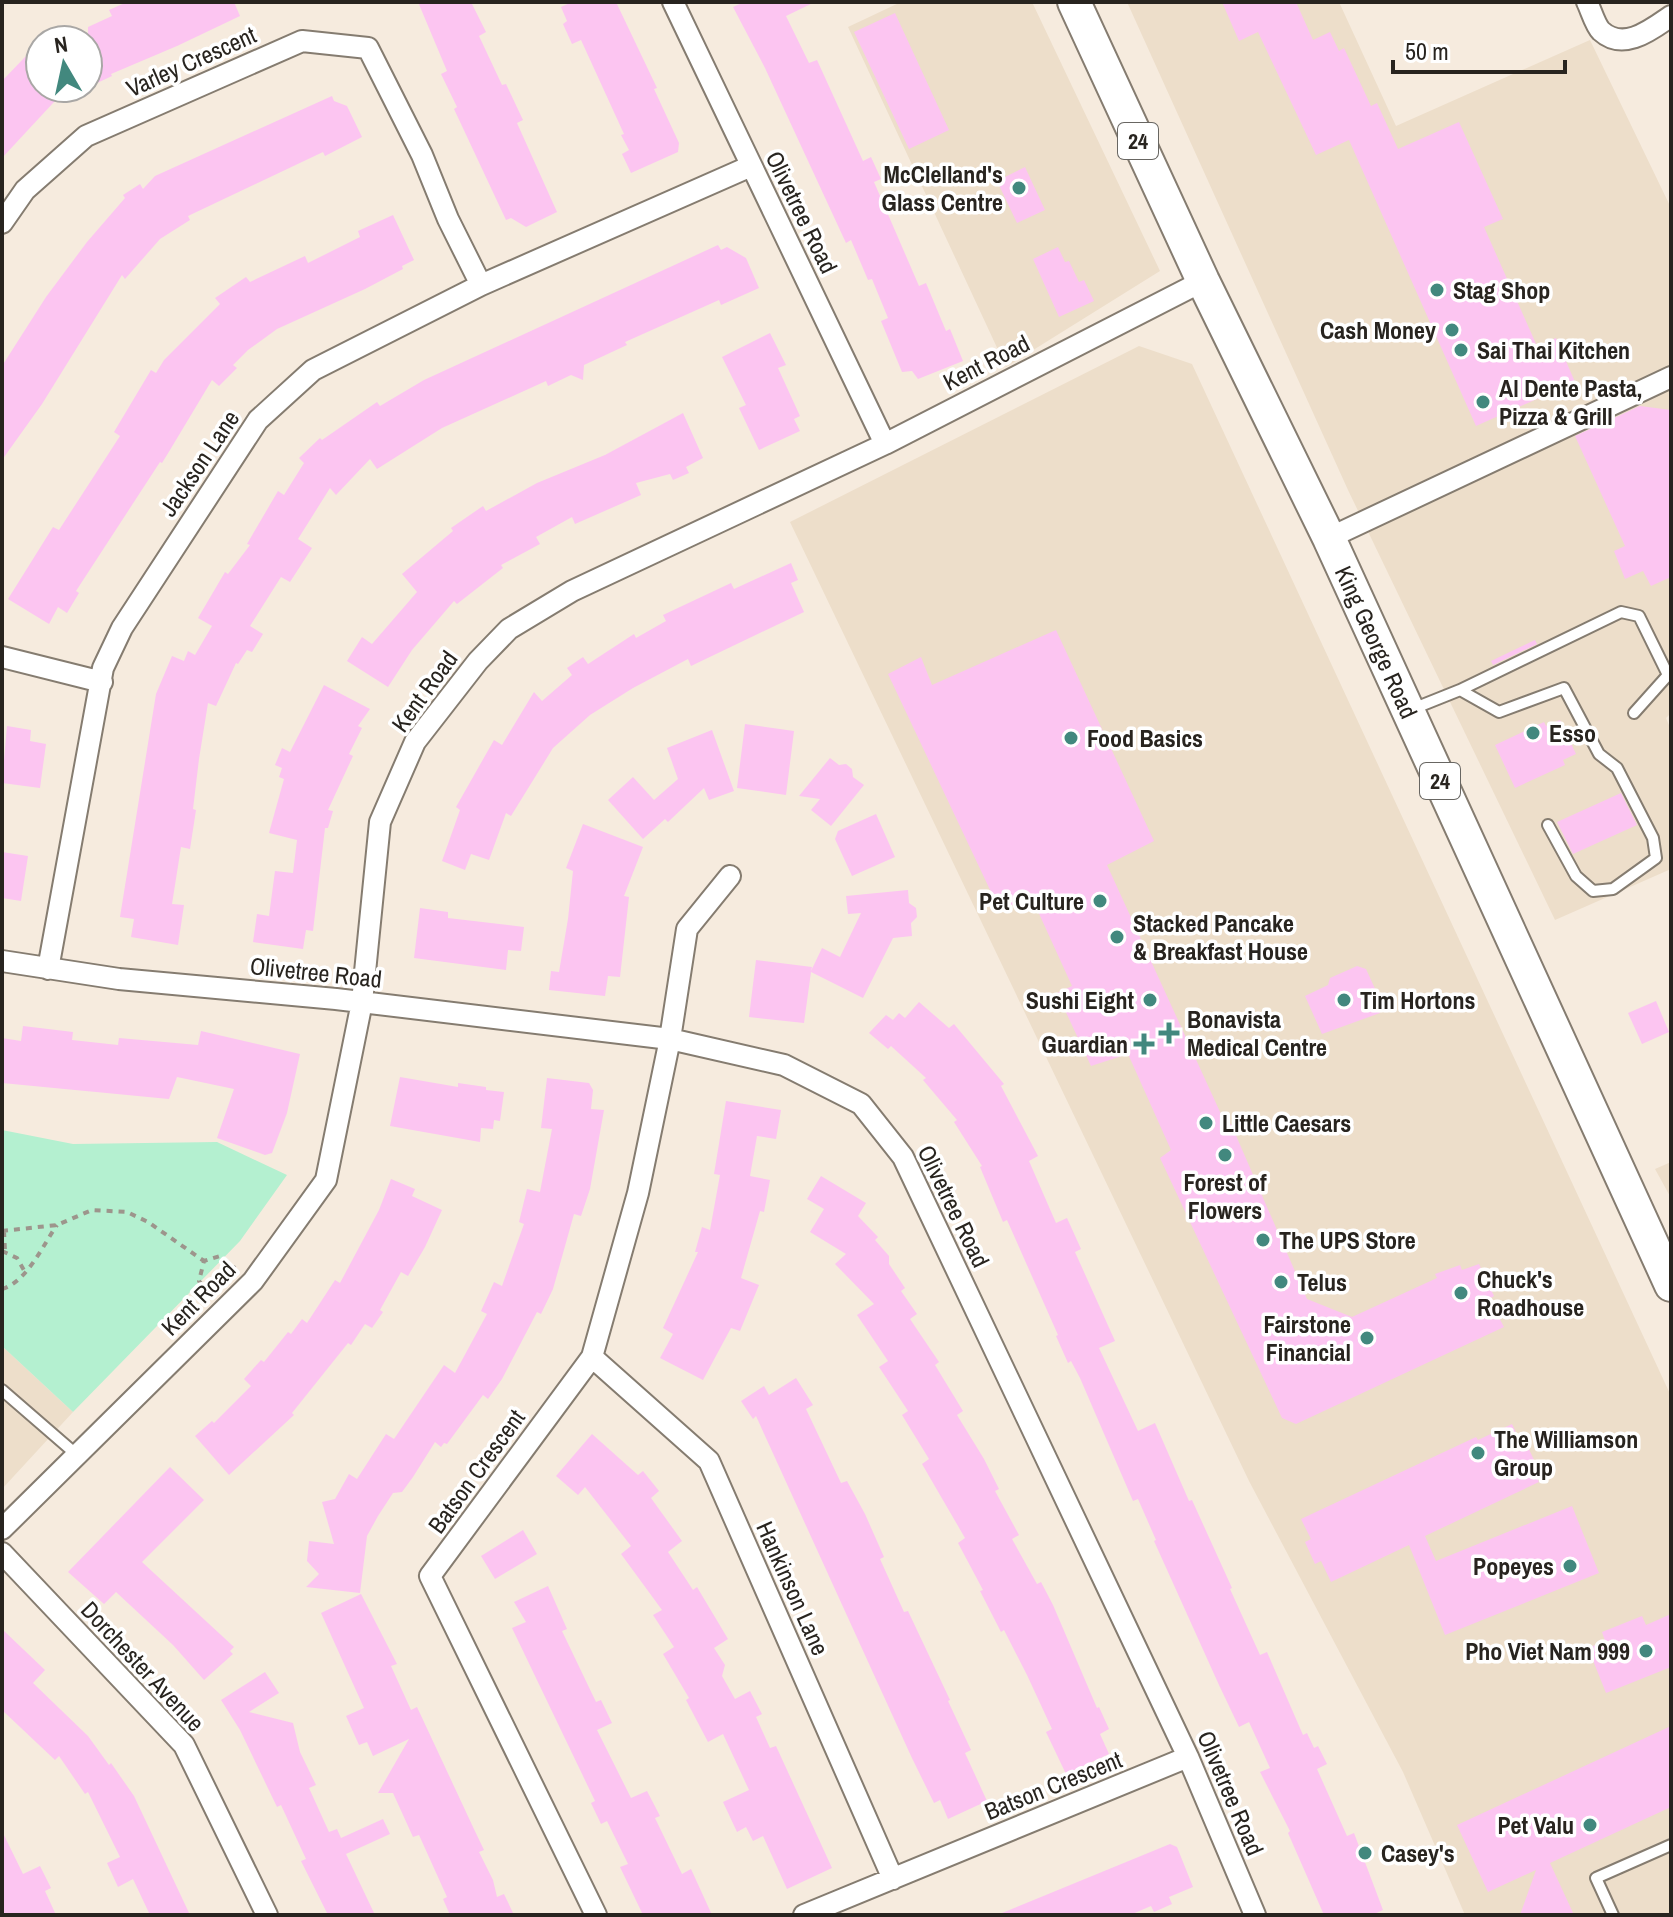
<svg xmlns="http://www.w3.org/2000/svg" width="1673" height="1917" font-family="'Archivo Narrow',sans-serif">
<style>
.built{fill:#eddeca}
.green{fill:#b4f0d0}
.building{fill:#fcc5f1}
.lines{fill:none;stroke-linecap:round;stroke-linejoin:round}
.service-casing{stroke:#857c70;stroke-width:14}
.minor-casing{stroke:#857c70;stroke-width:24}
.primary-casing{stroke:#857c70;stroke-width:36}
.path{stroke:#9d958c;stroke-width:4;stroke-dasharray:6 6;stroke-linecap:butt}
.service{stroke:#fff;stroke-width:10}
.minor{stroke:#fff;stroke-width:20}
.primary{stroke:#fff;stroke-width:32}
.poi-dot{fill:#42887e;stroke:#fff;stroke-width:3}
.labels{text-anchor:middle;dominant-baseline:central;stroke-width:7;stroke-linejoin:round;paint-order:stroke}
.shield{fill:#fff;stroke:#686662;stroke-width:2}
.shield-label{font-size:22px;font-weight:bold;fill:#28241f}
.street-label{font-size:24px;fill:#28241f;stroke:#fff}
.poi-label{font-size:24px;font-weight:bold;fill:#28241f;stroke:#fff;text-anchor:start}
</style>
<rect width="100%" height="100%" fill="#f6ebde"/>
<path class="built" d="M901 2H1032L1160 271 1006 367 848 27Z
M1127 2H1339L1396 126 1590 40 1671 208V713L1666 718 1671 730V869L1555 920 1348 490Z
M1139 346 1192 364 1671 1396V1915H1465L1403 1772 1249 1481 790 522Z
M1671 1162V1198L1655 1169Z
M2 1346 73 1412 2 1489Z"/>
<path class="green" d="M2 1130 73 1144 217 1142 287 1175 240 1241 73 1412 2 1346Z"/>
<path class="building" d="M127 2H234L240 16 177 46 111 74 112 76 93 85 88 75V27L112 16 109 10Z
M418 2H471L486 32 479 36 502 85 506 84 523 120 517 123 557 212 526 227 511 218 506 220 454 109 457 107 441 74 447 71Z
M572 2H616L657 88 654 89 679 143 678 152 631 173 622 154 629 150 621 135 624 134 581 40 572 44 563 24 567 21 561 7Z
M744 2H815L786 16 809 63 817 60 863 161 871 157 881 179 874 182 919 286 926 283 946 331 950 329 963 361 918 379 912 371 902 372 881 321 888 318 872 279 868 280 851 240 846 243 765 68 733 7Z
M1222 2H1296L1313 40 1330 32 1339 51 1344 48 1371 106 1377 103 1398 149 1459 122 1503 219 1484 227 1537 346 1556 338 1575 382 1476 426 1349 140 1316 155 1258 32 1239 41Z
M895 13 949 130 909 149 854 32Z
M40 47V88H67L2 158V81L25 57Z
M332 96 334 101 347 106 362 137 325 156 323 152 188 216 190 220 160 239 125 279 122 275 42 404 2 460V366L46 297 87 242 125 198 123 195 140 184 143 189 155 176Z
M1025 167 1045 210 1017 223 997 181Z
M393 215 414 260 402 266 403 269 365 289 277 329 248 350 233 365 237 368 219 386 212 380 170 450 162 463 160 462 76 591 79 593 67 613 58 607 49 624 8 599 53 527 59 530 120 436 114 432 151 370 156 373 164 360 220 304 215 298 246 277 250 282 305 256 308 263 360 237 358 231Z
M718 245 721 250 727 247 746 258 759 288 721 305 719 300 625 342 627 345 584 365 583 380 571 375 548 386 546 381 442 428 377 469 370 459 336 495 330 488 298 539 312 548 290 582 281 577 250 626 263 634 252 652 247 650 238 664 236 663 216 706 208 703 199 759 193 809 196 810 190 849 181 847 172 904 184 905 178 945 131 937 134 919 120 917 156 694 172 656 184 661 188 651 195 655 212 626 198 618 225 572 228 574 250 545 247 544 278 491 284 495 304 463 299 458 320 438 322 440 377 402 380 406 424 380Z
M1058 247 1065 262 1069 261 1079 282 1084 280 1094 301 1059 317 1033 259Z
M770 333 786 365 778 368 800 416 794 419 800 431 759 450 739 408 746 405 722 357Z
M1640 406 1671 410V577L1651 586 1643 571 1625 579 1614 551 1625 546 1575 436Z
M683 413 703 458 686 467 689 473 673 480 670 474 636 483 641 495 575 524 572 517 536 537 540 544 501 565 503 568 457 604 454 601 412 650 388 687 347 661 362 637 372 644 417 592 402 574 453 531 451 528 483 506 486 511 537 483 605 455Z
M791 563 798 580 791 583 804 612 691 666 688 659 633 688 590 715 553 748 511 816 506 813 489 860 471 854 465 870 442 861 460 810 456 807 494 740 502 745 534 692 542 701 572 675 567 668 583 657 588 664 634 634 636 638 666 621 663 615 731 583 734 589Z
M1056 630 1154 841 1107 865 1226 1125 1231 1124 1307 1299 1352 1317 1437 1278 1435 1274 1460 1265 1462 1270 1479 1264 1494 1296 1489 1299 1504 1327 1296 1424 1282 1418 1160 1158 1171 1150 1128 1054 1091 1066 1057 993 1072 986 1031 896 1000 911 888 674 921 657 932 685Z
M1535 640 1537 644 1493 665 1491 661Z
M324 685 370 709 358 726 362 728 349 754 353 756 328 810 333 811 328 828H325L313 931 306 930 303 949 253 942 257 914 269 916 275 871 293 873 297 840 269 833 284 779 279 777 282 768 275 765 282 748 290 752Z
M1560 720 1576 754 1563 760 1565 765 1515 788 1495 745 1544 722 1546 726Z
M745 724 794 731 786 795 737 788Z
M7 726 31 730 30 741 46 744 40 788 2 783Z
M712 730 734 791 709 800 704 788 668 822 665 819 643 839 608 800 633 777 654 800 678 779 667 748Z
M830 758 839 765 846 764 852 769 853 777 864 785 831 826 811 810 820 799 799 796Z
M1621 793 1637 825 1573 854 1557 822Z
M876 814 895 857 852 876 835 839 838 831Z
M583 824 643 847 624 896 629 897 620 977 608 976 605 996 549 990 551 971 559 972 568 919 573 871 566 868Z
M2 852 28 856 21 901 2 898Z
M908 890 909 903 916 908 917 917 911 923 912 936 893 938 863 998 811 972 804 1023 749 1017 756 960 812 967 811 971 822 948 840 957 861 913 848 914 846 896Z
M420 908 448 912V918L524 927 521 951 508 950 506 970 414 958Z
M1357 966 1366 969 1382 1004 1380 1013 1322 1034 1305 996 1328 985 1330 978Z
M1656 1001 1669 1032 1642 1044 1628 1013Z
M919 1002 949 1028 954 1024 1004 1084 1001 1086 1038 1156 1029 1161 1056 1223 1067 1218 1081 1249 1075 1252 1115 1341 1099 1348 1138 1431 1155 1423 1189 1501 1192 1500 1232 1588 1230 1589 1260 1655 1267 1652 1303 1735 1307 1733 1314 1748 1318 1746 1327 1764 1317 1769 1347 1836 1354 1833 1383 1910 1372 1915H1324L1288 1833 1290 1831 1260 1772 1270 1768 1249 1722 1239 1727 1219 1685 1154 1541 1156 1540 1138 1499 1133 1501 1080 1378 1071 1361 1068 1363 1056 1336 1058 1335 1007 1220 1003 1222 980 1167 982 1166 954 1122 957 1120 923 1080 926 1078 891 1046 888 1049 869 1033 886 1015 893 1020 899 1013 905 1018Z
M23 1026 73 1032 72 1040 118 1045 119 1038 198 1045 201 1031 300 1054 287 1113 272 1153 265 1155 217 1138 234 1089 177 1077 169 1099 2 1083V1038L21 1041Z
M400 1077 458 1087V1083L486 1087V1090L504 1092 500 1121 494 1120 493 1129 481 1128 480 1142 390 1126Z
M547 1078 589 1083 593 1090 591 1109 604 1110 590 1189 581 1216 574 1214 553 1289 541 1314 537 1312 502 1379 488 1399 483 1395 447 1444 444 1443 441 1447 435 1442 413 1477 402 1492 393 1493 378 1516 367 1536 360 1593 306 1587 319 1574 307 1561 309 1541 334 1544 322 1502 335 1499 349 1474 357 1479 386 1434 394 1439 444 1365 455 1373 487 1314 481 1311 494 1282 502 1286 524 1224 519 1222 527 1189 540 1192 552 1129 541 1128Z
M726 1101 781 1110 776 1139 757 1136 750 1176 770 1180 764 1212 760 1211 741 1278 759 1285 740 1331 731 1328 703 1380 660 1358 673 1334 663 1328 698 1252H695L702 1227 710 1230 720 1175 714 1174Z
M821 1176 866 1203 858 1216 878 1237 875 1240 889 1256V1264L905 1288 901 1291 917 1314 910 1319 939 1362 935 1365 963 1411 957 1415 984 1459 999 1489 995 1491 1019 1535 1012 1539 1037 1584 1041 1582 1053 1605 1097 1708 1099 1707 1109 1729 1100 1734 1109 1754 1066 1774 1046 1732 1052 1729 1027 1675 1004 1630 1001 1632 980 1591 983 1590 958 1543 965 1538 922 1464 929 1459 902 1415 908 1411 879 1367 888 1361 857 1315 874 1304 835 1264 846 1254 810 1232 824 1209 807 1199Z
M391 1179 415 1189 412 1196 442 1210 425 1247 408 1276 401 1272 380 1310 383 1312 372 1328 365 1324 351 1345 348 1343 292 1413 294 1415 229 1475 195 1436 212 1421 214 1423 251 1386 244 1379 261 1360 264 1362 288 1332 291 1334 302 1319 307 1323 335 1280 340 1283 379 1210Z
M796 1378 813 1405 806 1409 841 1483 847 1481 865 1514 884 1557 880 1559 904 1612 908 1611 950 1700 948 1701 971 1750 965 1753 987 1801 948 1819 940 1800 934 1803 911 1756 756 1416 753 1419 741 1401 764 1386 769 1395Z
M1512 1424 1522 1445 1526 1443 1534 1460 1529 1462 1539 1482 1425 1536 1436 1561 1572 1506 1599 1573 1445 1635 1409 1545 1331 1582 1321 1561 1315 1564 1305 1542 1311 1539 1301 1519 1476 1437 1478 1440Z
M592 1434 638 1475 643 1471 659 1491 651 1498 682 1541 668 1552 693 1590 697 1587 728 1639 714 1648 725 1665 722 1676 735 1699 750 1691 762 1714 756 1717 770 1748 776 1746 832 1868 787 1889 763 1836 753 1841 746 1827 737 1832 723 1802 749 1790 723 1734 708 1742 686 1700 689 1698 663 1654 674 1647 653 1615 662 1610 621 1554 631 1546 585 1487 578 1495 556 1476Z
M170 1467 204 1500 142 1562 234 1647 230 1651 233 1654 204 1680 173 1645 116 1592 104 1604 68 1572Z
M523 1530 537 1554 495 1579 481 1556Z
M548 1586 567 1629 562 1631 596 1702 601 1700 612 1723 597 1730 631 1798 647 1791 660 1816 655 1818 682 1874 691 1869 712 1915H643L620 1867 628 1864 607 1821 601 1824 591 1803 595 1801 512 1628 526 1622 514 1602Z
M361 1594 397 1664 391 1666 411 1710 417 1707 473 1827 484 1850 479 1852 493 1880 497 1897 504 1894 514 1915H450L443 1899 447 1897 419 1835 413 1837 393 1793H378L409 1739 373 1756 367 1742 359 1745 346 1716 364 1708 321 1613Z
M1671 1614V1667L1606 1693 1588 1648 1605 1641 1602 1632 1642 1616 1646 1625Z
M2 1629 45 1670 33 1683 88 1736 109 1765 111 1763 134 1796 190 1915H150L133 1879 118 1887 107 1863 120 1857 88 1792 85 1794 59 1756 55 1760 2 1710Z
M265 1672 279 1693 249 1712 293 1723 300 1752 316 1785 309 1788 329 1832 337 1829 341 1838 383 1819 390 1834 346 1854 375 1915H328L301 1861 306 1859 281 1805 277 1807 240 1730 221 1700Z
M1671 1726V1807L1550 1863 1574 1915H1520L1536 1870 1488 1892 1457 1825Z
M2 1831 23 1874 40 1866 51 1888 45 1891 56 1915H2Z
M1170 1844 1177 1847 1193 1887 1169 1897 1172 1904 1154 1912 1151 1906 1130 1915H997Z"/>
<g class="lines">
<defs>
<path id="service" d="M1460 690 1621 612 1639 616 1668 675 1634 713
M1410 710 1460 690 1499 712 1564 688 1599 754 1617 768 1653 838 1656 858 1613 889 1593 891 1576 876 1548 825
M2 1390 77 1455
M1613 1915 1596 1878 1671 1845"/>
<path id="minor" d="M673 2 885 444
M1587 2C1591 10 1595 25 1601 31 1624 52 1652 29 1671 16
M2 223 25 190 86 136 302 41 368 48 422 155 448 219 481 285
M1329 538 1671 377
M2 657 102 682
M2 961 119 979 336 999 670 1039 784 1065 861 1104 903 1157 1188 1757 1255 1915
M48 969 103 668 122 628 258 420 313 370 481 285 751 166
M592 1357 709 1461 893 1879
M2 1529 253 1281 326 1180 362 1002 380 822 415 742 478 661 509 629 572 591 885 444 1203 281
M2 1553 184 1745 267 1915
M596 1915 430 1576 592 1357 638 1193 670 1039 687 929 730 876
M804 1915 1188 1757"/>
<g id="primary">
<path id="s1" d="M1074 2 1203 281 1329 538 1671 1285"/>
</g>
</defs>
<use href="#service" class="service-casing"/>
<use href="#minor" class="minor-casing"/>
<use href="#primary" class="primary-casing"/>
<path class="path" d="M2 1231 57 1225 92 1210 127 1212 148 1222 204 1261
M4 1231 5 1251
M2 1251 17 1258 25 1272
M2 1289C27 1282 43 1245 57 1225
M210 1295 199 1281 204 1261 220 1256 235 1268"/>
<use href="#service" class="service"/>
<use href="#minor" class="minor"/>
<use href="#primary" class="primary"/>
</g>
<g class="poi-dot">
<circle cx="1019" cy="188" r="8"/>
<circle cx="1437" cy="290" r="8"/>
<circle cx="1452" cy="330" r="8"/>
<circle cx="1461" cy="350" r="8"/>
<circle cx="1483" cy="402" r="8"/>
<circle cx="1533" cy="733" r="8"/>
<circle cx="1071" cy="738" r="8"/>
<circle cx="1100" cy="901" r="8"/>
<circle cx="1117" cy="937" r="8"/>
<circle cx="1150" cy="1000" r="8"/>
<circle cx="1344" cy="1000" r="8"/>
<path d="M1165 1021h8v8h8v8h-8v8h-8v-8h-8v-8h8z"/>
<path d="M1140 1032h8v8h8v8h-8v8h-8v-8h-8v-8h8z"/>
<circle cx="1206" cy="1123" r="8"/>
<circle cx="1225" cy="1155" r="8"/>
<circle cx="1263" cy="1240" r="8"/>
<circle cx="1281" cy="1282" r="8"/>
<circle cx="1461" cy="1293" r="8"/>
<circle cx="1367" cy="1338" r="8"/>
<circle cx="1478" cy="1453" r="8"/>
<circle cx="1570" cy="1566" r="8"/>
<circle cx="1646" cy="1651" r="8"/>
<circle cx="1590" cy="1825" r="8"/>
<circle cx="1365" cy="1853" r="8"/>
</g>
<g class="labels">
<g class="shield">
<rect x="1118" y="123" width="40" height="36" rx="6"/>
<rect x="1420" y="763" width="40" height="36" rx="6"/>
</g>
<g class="shield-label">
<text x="1138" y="141">24</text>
<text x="1440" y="781">24</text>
</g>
<g class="street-label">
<text transform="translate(191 61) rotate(-24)">Varley Crescent</text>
<text transform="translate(802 212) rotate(64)">Olivetree Road</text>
<text transform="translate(986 362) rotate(-27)">Kent Road</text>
<text transform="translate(199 463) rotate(-56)">Jackson Lane</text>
<text stroke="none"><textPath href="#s1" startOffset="708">King George Road</textPath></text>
<text transform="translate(424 691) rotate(-54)">Kent Road</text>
<text transform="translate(316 972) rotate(6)">Olivetree Road</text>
<text transform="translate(954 1206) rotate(64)">Olivetree Road</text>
<text transform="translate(198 1298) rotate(-45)">Kent Road</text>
<text transform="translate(476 1471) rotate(-54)">Batson Crescent</text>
<text transform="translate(793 1588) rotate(66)">Hankinson Lane</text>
<text transform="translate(143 1666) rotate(47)">Dorchester Avenue</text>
<text transform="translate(1053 1785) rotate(-22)">Batson Crescent</text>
<text transform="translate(1231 1793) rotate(67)">Olivetree Road</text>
</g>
<g class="poi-label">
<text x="1003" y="174" text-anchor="end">McClelland's<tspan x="1003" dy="28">Glass Centre</tspan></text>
<text x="1453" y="290">Stag Shop</text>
<text x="1436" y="330" text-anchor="end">Cash Money</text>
<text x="1477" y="350">Sai Thai Kitchen</text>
<text x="1499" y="388">Al Dente Pasta,<tspan x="1499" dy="28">Pizza &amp; Grill</tspan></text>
<text x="1549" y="733">Esso</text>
<text x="1087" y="738">Food Basics</text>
<text x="1084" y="901" text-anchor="end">Pet Culture</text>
<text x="1133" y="923">Stacked Pancake<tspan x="1133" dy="28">&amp; Breakfast House</tspan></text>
<text x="1134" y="1000" text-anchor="end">Sushi Eight</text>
<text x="1360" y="1000">Tim Hortons</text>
<text x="1187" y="1019">Bonavista<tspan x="1187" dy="28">Medical Centre</tspan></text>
<text x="1128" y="1044" text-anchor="end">Guardian</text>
<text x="1222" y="1123">Little Caesars</text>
<text x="1225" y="1182" text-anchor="middle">Forest of<tspan x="1225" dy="28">Flowers</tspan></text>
<text x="1279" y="1240">The UPS Store</text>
<text x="1477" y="1279">Chuck's<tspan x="1477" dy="28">Roadhouse</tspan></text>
<text x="1297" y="1282">Telus</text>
<text x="1351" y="1324" text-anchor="end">Fairstone<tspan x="1351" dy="28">Financial</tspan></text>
<text x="1494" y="1439">The Williamson<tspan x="1494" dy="28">Group</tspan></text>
<text x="1554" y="1566" text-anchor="end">Popeyes</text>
<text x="1630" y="1651" text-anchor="end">Pho Viet Nam 999</text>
<text x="1574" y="1825" text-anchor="end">Pet Valu</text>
<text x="1381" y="1853">Casey's</text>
</g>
</g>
<rect width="1673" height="1917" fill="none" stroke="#28241f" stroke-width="8"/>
<g transform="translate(64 64) rotate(351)"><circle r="38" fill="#ffffff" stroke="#a9a7a5" stroke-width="2"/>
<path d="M0-6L14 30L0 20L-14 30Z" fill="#42887e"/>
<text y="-12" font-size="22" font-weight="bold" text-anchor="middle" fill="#28241f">N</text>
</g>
<path d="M1393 60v12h172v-12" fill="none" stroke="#28241f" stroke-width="4"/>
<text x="1405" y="60" font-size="24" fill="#28241f" stroke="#ffffff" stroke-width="6" paint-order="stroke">50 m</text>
</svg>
